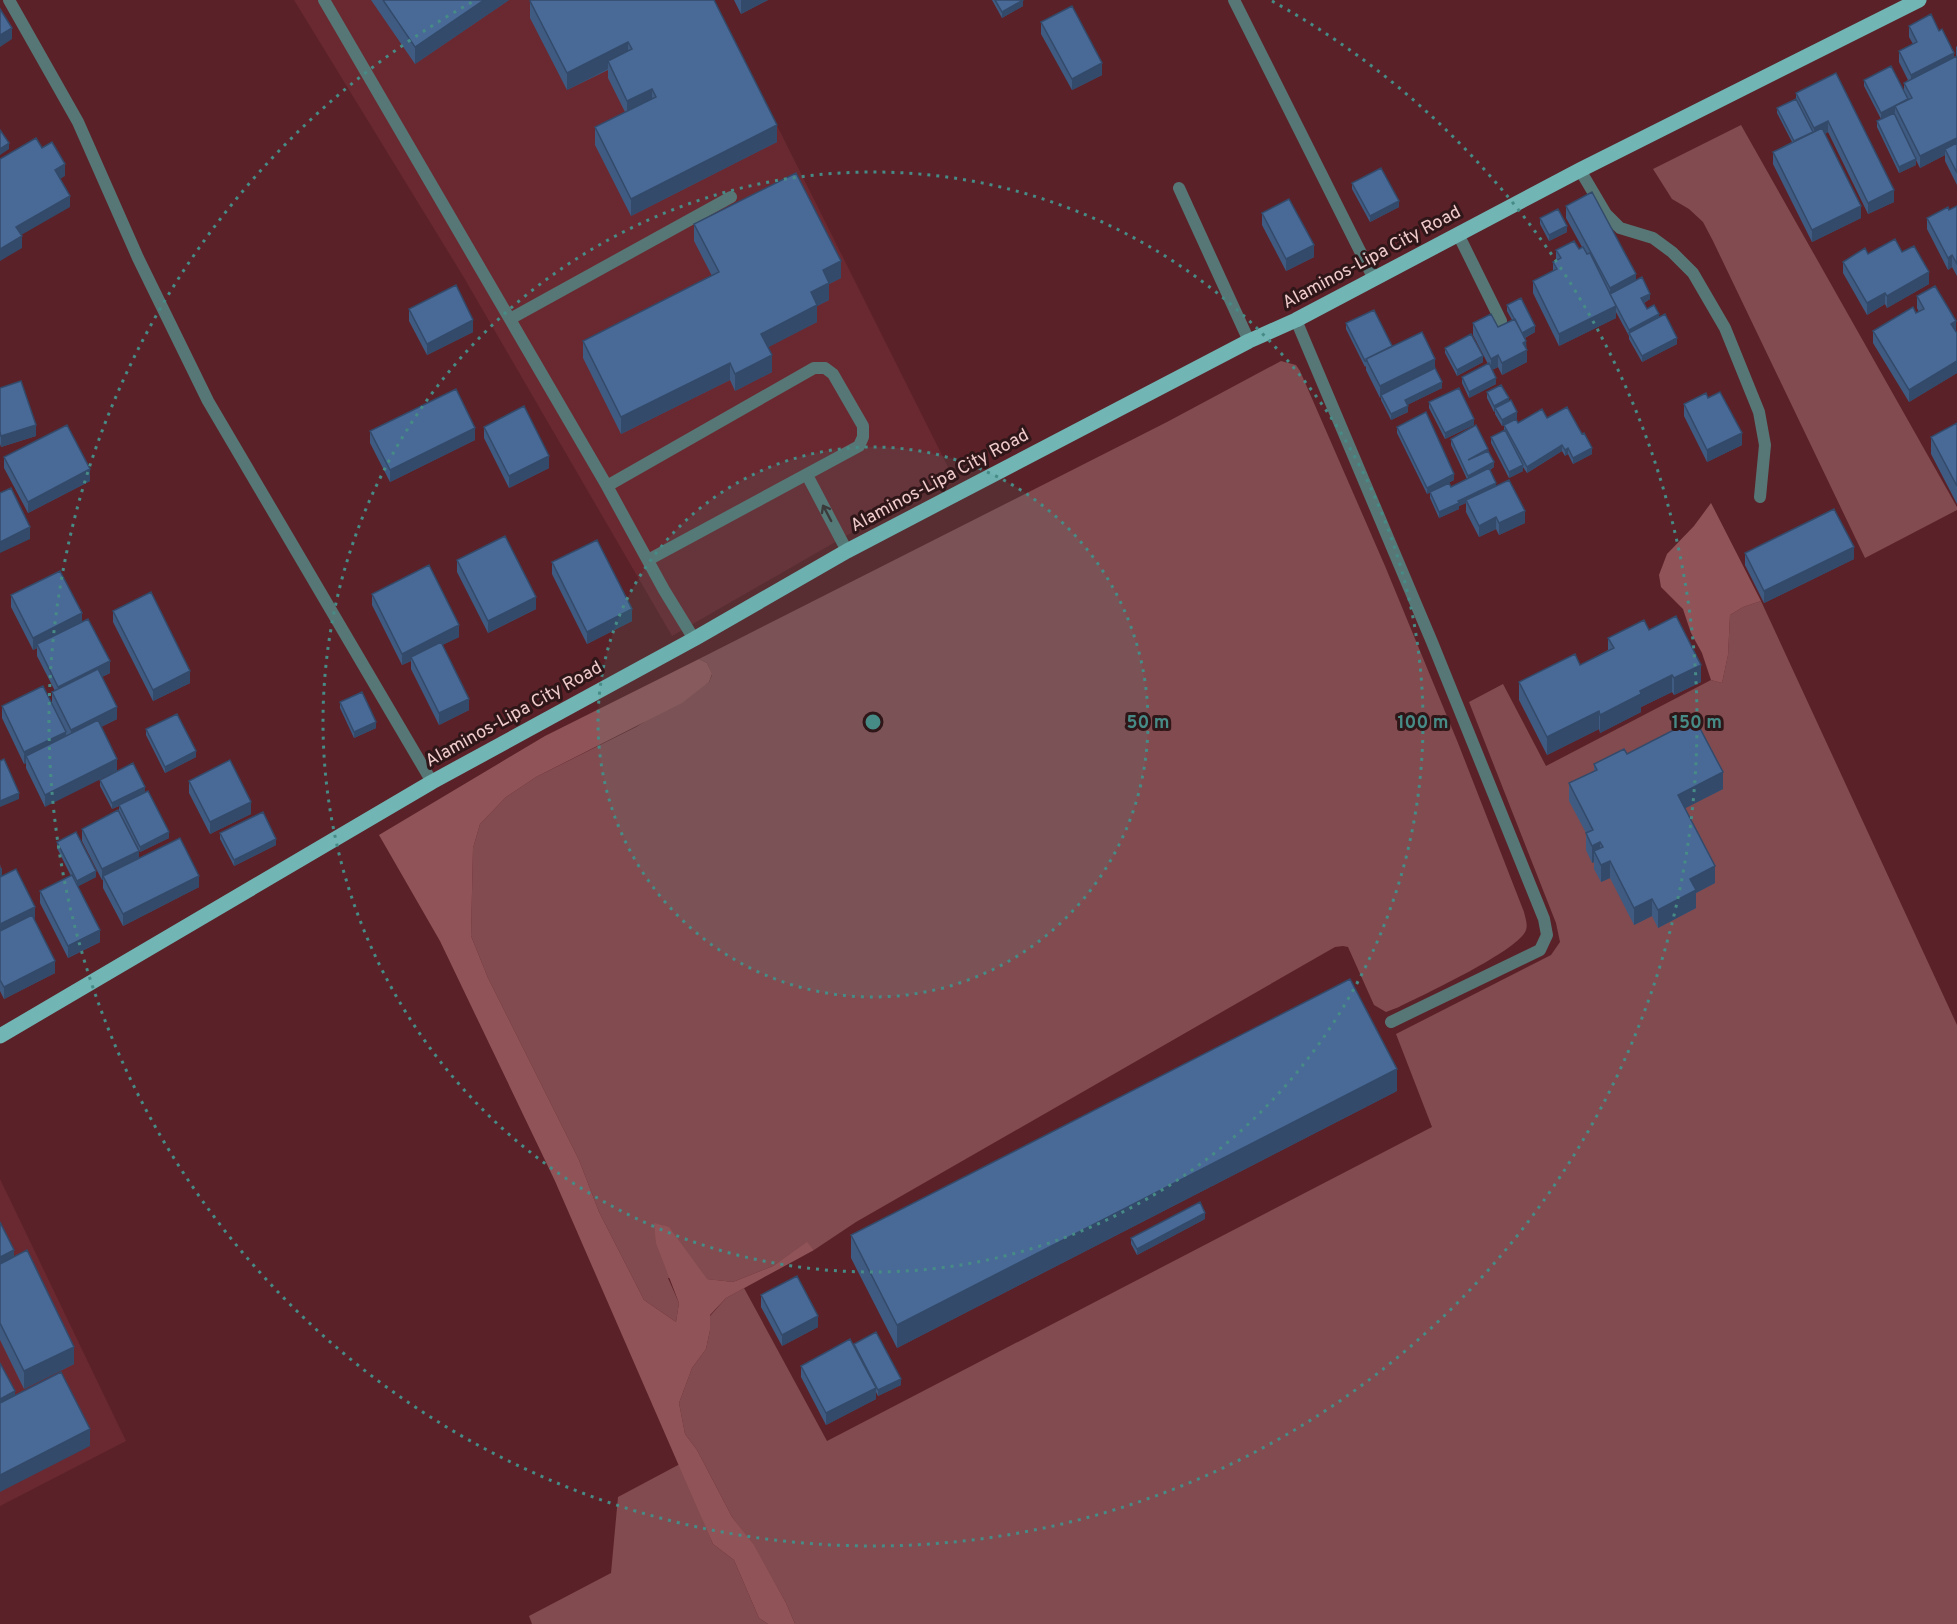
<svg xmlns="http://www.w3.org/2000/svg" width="1957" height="1624" font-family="Overpass,sans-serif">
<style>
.built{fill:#6a2931}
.green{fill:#824b4f}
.forest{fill:#905458}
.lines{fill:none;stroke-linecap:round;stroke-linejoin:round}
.service{stroke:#577776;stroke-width:12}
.minor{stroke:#577776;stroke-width:12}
.primary{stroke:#71b5b5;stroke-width:15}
.wall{fill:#3f5b82}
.shaded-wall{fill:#334a6a}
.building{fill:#496a97;stroke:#334a6a;stroke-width:1.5}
.oneway{stroke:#392e30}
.ring{fill:none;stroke:#478b86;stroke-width:3;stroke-dasharray:3 6}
.labels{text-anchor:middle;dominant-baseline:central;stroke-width:6;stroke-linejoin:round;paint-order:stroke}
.street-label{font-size:18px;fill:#f0cbcc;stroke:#2f1618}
.centre{fill:#478b86;stroke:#2f1618;stroke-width:3}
.ring-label{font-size:18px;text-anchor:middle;font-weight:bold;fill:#478b86;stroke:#2f1618;stroke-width:6;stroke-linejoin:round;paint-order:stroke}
</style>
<rect width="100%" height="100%" fill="#5a2228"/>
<path class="built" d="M294 0H714L952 475 672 636 463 276Z
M0 1179 126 1441 0 1506Z"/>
<path class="green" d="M1741 125 1957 507V510L1865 558 1713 241 1703 222 1689 209 1672 199 1653 169Z
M1281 361 1296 365 1300 371 1385 566 1458 743 1524 912C1525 917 1528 924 1526 930 1520 950 1421 996 1399 1007L1386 1012 1374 1005 1348 947 1343 946 1335 947 856 1222 814 1250 807 1243 773 1266 733 1282 706 1279 668 1278 679 1303 676 1322 644 1300 599 1212 579 1160 488 978 471 936 473 848 480 824 506 797 536 777 636 727 709 682 712 675 707 663 699 659 1167 422Z
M1761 601 1957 1025V1624H795L786 1603 754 1546 732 1517 697 1450 685 1434 679 1403 692 1368 706 1349 710 1330V1316L726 1298 744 1288 827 1441 1432 1127 1396 1034 1551 955 1560 942 1556 923 1469 702 1503 684 1546 766 1711 680 1722 683 1728 655 1730 615 1743 607Z
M680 1464 713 1544 734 1560 759 1618 768 1624H532L529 1616 611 1573 618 1497Z"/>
<path class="forest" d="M1711 503 1761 601 1743 607 1730 615 1728 655 1722 683 1711 680 1702 653 1691 633 1683 609 1661 587 1659 575 1667 554 1694 526Z
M699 659 707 663 712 674 709 682 682 703 536 777 506 797 480 824 473 848 471 936 488 978 579 1160 599 1212 644 1300 676 1322 679 1303 656 1243 654 1223 669 1227 707 1279 733 1282 773 1266 807 1242 814 1250 726 1298 710 1315V1330L706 1349 692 1368 679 1403 685 1434 697 1450 732 1517 754 1545 786 1603 795 1624H768L759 1618 734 1560 713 1544 555 1181 440 941 379 835 545 736Z"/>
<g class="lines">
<path class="service" d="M324 0 607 486 664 590 694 639
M1234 0 1374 279
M1580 170 1606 214 1620 228 1653 238 1672 252 1693 273 1725 328 1759 412 1765 445 1760 497
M1179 188 1249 341
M1458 234 1501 321
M510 319 731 197
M1296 320 1432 642 1544 919 1547 935 1540 950 1391 1022
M807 475 847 551
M607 486 814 368H825L833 374 863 426V437L859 446 648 560"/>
<path class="minor" d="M9 0 78 122 138 258 208 401 432 782"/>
<path class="primary" d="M0 1036 432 782 694 639 847 551 1249 341 1296 320 1580 170 1919 0"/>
</g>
<path class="wall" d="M371 0H509L415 64Z
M714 0 777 142 631 216 595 145V127L625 112 608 78V70L567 90 530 18V1Z
M734 0H768L741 14Z
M992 0H1023V6L1002 18Z
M1041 22 1102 75 1072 90 1041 34Z
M1909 26 1939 31 1954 58 1956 57V47L1957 46V185L1945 161V155L1920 168 1916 160V165L1899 173 1877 127V121L1881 119 1864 86V80L1904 91V83L1908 80 1899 62V51L1913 44 1909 37Z
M1836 73 1894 202 1868 214 1828 132 1825 134 1861 218 1812 242 1773 164V152L1792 142 1777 113V108L1796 99V93Z
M1352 183 1399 207 1370 222 1352 189Z
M1566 206 1636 280 1650 299 1644 303 1647 309 1659 317 1677 344 1642 362 1629 339V336L1616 312V318L1559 346 1533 293V281L1553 271V262L1556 261V250L1579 249 1582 247 1566 218Z
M1957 206V276L1952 267 1948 270 1927 229V218L1949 210Z
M1262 213 1314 257 1286 271 1262 225Z
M1540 218 1567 232 1549 241 1540 224Z
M694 224 841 278 829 284V300L817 306V322L768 347 772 372 735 391 730 380 621 434 583 358V341L712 276 694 241Z
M1902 252 1929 284 1887 308 1885 304 1867 315 1843 273V262L1868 254Z
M1917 296 1957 333V373L1909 402 1873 343V331L1919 312 1917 308Z
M1507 305 1535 332 1525 338 1526 341 1527 362 1502 375 1498 367 1492 370 1496 384 1469 398 1462 383V377L1488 364 1473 335V323L1498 327 1512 320 1507 311Z
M409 309 473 332 427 355 409 321Z
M1346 323 1435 368 1442 388 1407 405 1408 412 1391 420 1381 400V397L1380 398 1366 370V366L1365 367 1346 329Z
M1445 348 1483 362 1457 376 1445 353Z
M0 388 36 436 1 447 0 444Z
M1487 392 1509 401 1517 418 1502 426 1495 414V411L1494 412 1487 398Z
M1708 398 1742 445 1707 462 1684 416V404Z
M1429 402 1474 425 1445 439 1429 408Z
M1547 418 1592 454 1573 464 1568 454 1565 456 1562 451 1527 473 1523 467V471L1509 478 1491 443V437L1504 431V425Z
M1957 423V504L1931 454V437Z
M484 427 549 468 509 488 484 438Z
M1397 427 1454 480 1427 494 1397 433Z
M370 431 475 440 390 482 370 443Z
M1451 439 1488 451 1494 467 1490 470 1496 486 1525 523 1499 535 1496 529 1479 537 1466 512V503L1459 506V509L1439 518 1430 498V492L1451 487 1467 479 1451 445Z
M4 457 90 481 28 513 4 468Z
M1745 553 1854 559 1764 603 1745 565Z
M457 560 536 609 488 633 457 572Z
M552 562 632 621 587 644 552 574Z
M372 594 459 637 442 645 469 710 439 725 411 669V661L402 665 372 605Z
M11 595 82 622 110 673 102 677 117 719 101 727 45 807 26 768V763L24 764 2 718V706L52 703V692L55 691 37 656V648L33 650 11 607Z
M113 611 190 683 153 701 113 622Z
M1649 630 1701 682 1674 695 1672 692 1641 707V712L1600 733 1599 729 1547 755 1519 700V682L1580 665 1608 650V638Z
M340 702 376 728 354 738 340 708Z
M146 729 196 757 165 773 146 735Z
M1627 754 1723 789 1685 808 1715 883 1696 893V908L1658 928 1652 916 1634 925 1610 878 1601 882 1594 869V862L1592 863 1586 850V833L1569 801V783L1594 771V764Z
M100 780 145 792 169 838 140 852 119 811V806L112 809 100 786Z
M189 781 251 814 210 834 189 793Z
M82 829 139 858 199 887 123 926 103 888V880H102L82 841Z
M220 833 276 845 234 866 220 839Z
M57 842 96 877 78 886 100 942 68 958 40 903V891L71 876 57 848Z
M0 864 2 876 35 919H34L55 973 4 999 0 991Z
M1397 1091 897 1348 851 1258V1235Z
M1205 1219 1137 1255 1131 1244V1238Z
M0 1222 14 1257 74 1364 24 1389 0 1340Z
M761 1295 818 1327 782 1346 761 1307Z
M854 1346 901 1385 878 1396 876 1392V1399L826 1425 801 1377V1366Z"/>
<path class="shaded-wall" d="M484 0H509L415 64V47Z
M741 0H768L741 14Z
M1023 0V6L1002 18V12Z
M12 28V39L0 47V35Z
M628 42V59L608 61V69L567 90V73Z
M1954 53V65L1911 87V75Z
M1102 63V75L1072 90V79Z
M652 89V106L627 118V101Z
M1895 106V112L1881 119V113Z
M1828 121V132L1814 140V128Z
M777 125V142L631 216V199Z
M1957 138V150L1945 149V155L1920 168V156Z
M9 143V149L0 155V149Z
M1916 159V165L1899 173V167Z
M65 164V176L55 182V170Z
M1894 190V202L1868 214V203Z
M70 196V207L16 238V227Z
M1399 201V207L1370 222V216Z
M1861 206V218L1812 242V230Z
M1567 226V232L1549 241V235Z
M22 236V248L0 261V249Z
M1314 245V257L1286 271V259Z
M1952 255V267L1948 270V258Z
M841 261V278L829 284V300L817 306V322L761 351V334L811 292 823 270Z
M1929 272V284L1887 308V296Z
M1636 274V286L1610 294V288Z
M1885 293V304L1867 315V303Z
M1650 294V299L1641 304V298Z
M1616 306V318L1559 346V334Z
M1659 314V320L1629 333V330Z
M473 320V332L427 355V344Z
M1956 321V333L1951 324Z
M1535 326V332L1522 339V333Z
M1677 338V344L1642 362V356Z
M1526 341 1527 362 1502 375V363L1523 343Z
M772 355V372L735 391V374Z
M1498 355V367L1491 370V359Z
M1483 356V362L1457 376V370Z
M1435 359V371L1381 395V397L1380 398V386Z
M1957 361V373L1909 402V390Z
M730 363V380L621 434V417Z
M1496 378V384L1469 398V392Z
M1442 382V388L1405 406V400Z
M1509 398V404L1495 408V411L1494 412V406Z
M1408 406V412L1391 420V414Z
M1517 412V418L1502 426V420Z
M1474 419V425L1445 439V433Z
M36 425V436L1 447V436Z
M475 428V440L390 482V470Z
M1742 433V445L1707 462V450Z
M1562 445V451L1527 473V467Z
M1568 448V454L1565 456V450Z
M1592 448V454L1573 464V458Z
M549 456V468L509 488V476Z
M1494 462V467L1468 482V476Z
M1523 465V471L1509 478V472Z
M90 469V481L28 513V502Z
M1454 474V480L1427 494V488Z
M1496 483V489L1466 500V503L1459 506V509L1439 518V512L1458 501Z
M1525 511V523L1499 535V523Z
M1496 517V529L1479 537V526Z
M30 527V539L0 553V542Z
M1854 547V559L1764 603V591Z
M536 597V609L488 633V621Z
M632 609V621L587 644V632Z
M82 613V625L37 644V648L33 650V638Z
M459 625V637L412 660 411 657V661L402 665V654Z
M110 661V673L58 698V687Z
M1701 665V682L1674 695V678Z
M190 671V683L153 701V690Z
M1672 675V692L1641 707V712L1600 733V715L1640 691Z
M469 699V710L439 725V713Z
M117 707V719L71 742V730Z
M1599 711V729L1547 755V737Z
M376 722V728L354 738V732Z
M66 732V743L26 756V763L24 764V752Z
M196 751V757L165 773V767Z
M117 759V771L45 807V795Z
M1723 772V789L1678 812V795Z
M145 787V793L112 809V803Z
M19 793V799L0 807V801Z
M251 802V814L210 834V822Z
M169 832V838L140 852V847Z
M276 839V845L234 866V860Z
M1600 842V859L1594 851V862L1592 863V846Z
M139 851V862L103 876V880H102V869Z
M1610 861V878L1601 882V865Z
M1715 866V883L1696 893V908L1658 928V910L1690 879Z
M0 868H2V879L0 880Z
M96 871V877L77 887V881Z
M199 876V887L123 926V914Z
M1652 899V916L1634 925V908Z
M35 907V919L0 936V924Z
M100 930V942L68 958V946Z
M55 961V973L4 999V987Z
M1397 1069V1091L897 1348V1325Z
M1205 1213V1219L1137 1255V1249Z
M14 1250V1267L0 1274V1257Z
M818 1316V1327L782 1346V1335Z
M74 1347V1364L24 1389V1371Z
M901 1379V1385L878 1396V1390Z
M876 1388V1399L826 1425V1413Z
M15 1391V1397L0 1405V1399Z
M90 1429V1446L0 1492V1475Z"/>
<path class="building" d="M383 0H484L415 47Z
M531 0H714L777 125 631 199 595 127 656 97 652 89 627 101 608 61 632 49 628 42 567 73 530 1Z
M995 0H1023L1002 12Z
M1072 6 1102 63 1072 79 1041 22Z
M0 9 12 28 0 35Z
M1931 14 1939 31 1942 29 1954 53 1911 75 1899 51 1917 42 1909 26Z
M1957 56V138L1920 156 1895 106 1912 98 1904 83Z
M1891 66 1908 99 1881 113 1864 80Z
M1836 73 1894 190 1868 203 1828 121 1814 128 1796 93Z
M1796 99 1813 132 1794 141 1777 108Z
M1894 113 1916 159 1899 167 1877 121Z
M1822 128 1861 206 1812 230 1773 152Z
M0 130 9 143 0 149Z
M36 138 42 148 52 142 65 164 55 170 70 196 16 227 22 236 0 249V159Z
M1957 143V173L1945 149Z
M1381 168 1399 201 1370 216 1352 183Z
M796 173 841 261 823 270 829 283 811 292 817 305 761 334 772 355 735 374 730 363 621 417 583 341 719 272 694 224Z
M1592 192 1636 274 1610 288 1566 206Z
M1289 199 1314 245 1286 259 1262 213Z
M1957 206V264L1952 255 1948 258 1927 218 1948 207 1949 210Z
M1558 209 1567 226 1549 235 1540 218Z
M1895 239 1902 252 1914 246 1929 272 1887 296 1885 293 1867 303 1843 262 1865 248 1868 254Z
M1574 241 1579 249 1583 247 1587 254 1590 253 1616 306 1559 334 1533 281 1557 269 1553 262 1561 258 1556 250Z
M1642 277 1650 294 1641 298 1647 309 1654 305 1659 314 1629 330 1610 294Z
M456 285 473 320 427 344 409 309Z
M1935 286 1956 321 1951 324 1957 333V361L1909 390 1873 331 1913 307 1916 313 1924 309 1917 296Z
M1521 298 1535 326 1522 333 1507 305Z
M1374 310 1392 346 1366 359 1367 360 1365 361 1346 323Z
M1491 314 1498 327 1515 319 1526 341 1523 343 1527 350 1502 363 1498 355 1491 359 1473 323Z
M1665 314 1677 338 1642 356 1629 333Z
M1422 332 1435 359 1380 386 1366 359Z
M1471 334 1483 356 1457 370 1445 348Z
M1489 363 1496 378 1469 392 1462 377Z
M1435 368 1442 382 1405 400 1408 406 1391 414 1381 395Z
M21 381 36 425 1 436 0 432V388Z
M1501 385 1509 398 1494 406 1487 392Z
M1459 388 1474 419 1445 433 1429 402Z
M456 389 475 428 390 470 370 431Z
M1720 392 1742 433 1707 450 1684 404 1706 393 1708 398Z
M1511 400 1517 412 1502 420 1495 408Z
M524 406 549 456 509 476 484 427Z
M1567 407 1582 434 1584 433 1592 448 1573 458 1568 448 1565 450 1562 445 1527 467 1504 425 1516 419 1518 423 1542 409 1547 418Z
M1426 412 1454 474 1427 488 1397 427Z
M1957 423V486L1931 437Z
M67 425 90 469 28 502 4 457Z
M1476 425 1488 449 1468 460 1488 451 1494 462 1468 476 1451 439Z
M1505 430 1523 465 1509 472 1491 437Z
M1489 468 1496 483 1458 501 1459 503 1439 512 1430 492 1449 483 1451 487Z
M1509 480 1525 511 1499 523 1496 517 1479 526 1466 500Z
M11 488 30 527 0 542V493Z
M1834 509 1854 547 1764 591 1745 553Z
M505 536 536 597 488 621 457 560Z
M597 540 632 609 587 632 552 562Z
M429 565 459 625 402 654 372 594Z
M60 571 82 613 33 638 11 595Z
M151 592 190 671 153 690 113 611Z
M1676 616 1701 665 1674 678 1672 675 1640 691 1641 694 1600 715 1599 711 1547 737 1519 682 1575 654 1580 665 1614 648 1608 638 1644 620 1649 630Z
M88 619 110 661 58 687 37 644Z
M441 642 469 699 439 713 411 657Z
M98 669 117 707 71 730 52 692Z
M43 686 66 732 24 752 2 706Z
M362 692 376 722 354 732 340 702Z
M177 714 196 751 165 767 146 729Z
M1695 719 1723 772 1678 795 1715 866 1690 879 1696 890 1658 910 1652 899 1634 908 1610 861 1601 865 1594 851 1603 847 1600 842 1592 846 1586 833 1593 830 1569 783 1597 770 1594 764 1624 749 1627 754Z
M98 720 117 759 45 795 26 756Z
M4 759 19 793 0 801V761Z
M230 760 251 802 210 822 189 781Z
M133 763 145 787 112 803 100 780Z
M148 791 169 832 140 847 119 805Z
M118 810 139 851 102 869 82 829Z
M263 812 276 839 234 860 220 833Z
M76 832 96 871 77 881 57 842Z
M180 838 199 876 123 914 103 876Z
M16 869 35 907 0 924V877Z
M72 875 100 930 68 946 40 891Z
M32 915 55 961 4 987 0 980V931Z
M1350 979 1397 1069 897 1325 851 1235Z
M1200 1202 1205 1213 1137 1249 1131 1238Z
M0 1222 14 1250 0 1257Z
M27 1250 74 1347 24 1371 0 1323V1264Z
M797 1276 818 1316 782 1335 761 1295Z
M876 1332 901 1379 878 1390 854 1344Z
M850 1339 876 1388 826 1413 801 1366Z
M0 1363 15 1391 0 1399Z
M61 1372 90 1429 0 1475V1403Z"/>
<defs><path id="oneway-shaft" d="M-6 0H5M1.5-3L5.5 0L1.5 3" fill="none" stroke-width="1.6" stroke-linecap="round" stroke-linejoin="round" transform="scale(1.5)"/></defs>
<use class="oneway" href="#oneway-shaft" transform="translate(827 513) rotate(-118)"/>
<circle cx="873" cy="722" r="275" fill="#478b86" fill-opacity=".12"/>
<g class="ring">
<circle cx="873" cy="722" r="275"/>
<circle cx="873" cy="722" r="550"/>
<path d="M1272 1A824 824 0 1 1 474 1"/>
</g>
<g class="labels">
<g class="street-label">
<text transform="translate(1372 258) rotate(-28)">Alaminos-Lipa City Road</text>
<text transform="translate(940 481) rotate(-28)">Alaminos-Lipa City Road</text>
<text transform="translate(514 715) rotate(-29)">Alaminos-Lipa City Road</text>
</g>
</g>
<circle cx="873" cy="722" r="9" class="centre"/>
<g class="ring-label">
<text x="1148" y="728">50 m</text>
<text x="1423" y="728">100 m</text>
<text x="1697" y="728">150 m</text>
</g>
</svg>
